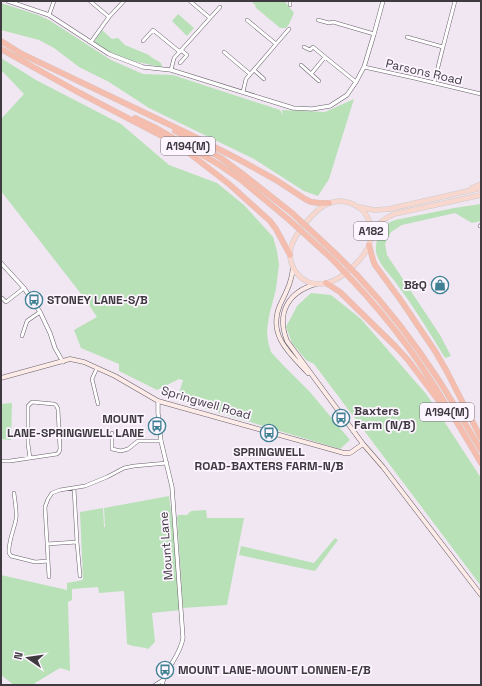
<svg xmlns="http://www.w3.org/2000/svg" width="482" height="686" font-family="'Space Grotesk',sans-serif">
<style>
.green{fill:#b8e1b7}
.lines{fill:none;stroke-linecap:round;stroke-linejoin:round}
.minor-casing{stroke:#675f69;stroke-width:4}
.tertiary-casing{stroke:#675f69;stroke-width:4.5}
.secondary-casing{stroke:#675f69;stroke-width:5}
.primary-casing{stroke:#cdcccd;stroke-width:5.5}
.motorway-casing{stroke:#cdcccd;stroke-width:6}
.minor{stroke:#fff;stroke-width:3}
.tertiary{stroke:#fff;stroke-width:3.5}
.secondary{stroke:#fcebe7;stroke-width:4}
.primary{stroke:#f8d7ce;stroke-width:4.5}
.motorway{stroke:#f4bdae;stroke-width:5.5}
.motorway-bridge-casing{stroke:#cdcccd;stroke-width:6;stroke-linecap:butt}
.motorway-bridge{stroke:#f4bdae;stroke-width:5.5}
.labels{text-anchor:middle;dominant-baseline:central;stroke-width:3.5;stroke-linejoin:round;paint-order:stroke}
.shield{fill:#fdf5ff;stroke:#777279;stroke-width:1}
.shield-label{font-size:11px;font-weight:bold;fill:#3e3a3f}
.street-label{font-size:12px;fill:#3e3a3f;stroke:#fdf5ff}
.poi-label{font-size:12px;font-weight:bold;fill:#3e3a3f;stroke:#fdf5ff;text-anchor:start}
</style>
<rect width="100%" height="100%" fill="#f1e7f3"/>
<path class="green" d="M251 1H287L286 3 294 13 289 24 286 28H280L255 7 256 6Z
M1 3 38 15 49 20 111 60 143 74 173 75 280 110 283 115 282 110 325 112 354 99 329 179 318 196 304 191 254 159 149 108 109 82 79 67 54 48 39 40 1 30Z
M178 14 194 28 187 36 172 21Z
M102 30 112 39 118 38 125 45 149 55 151 57 161 63 162 67 132 61 110 52 94 42Z
M1 58 36 80 121 124 169 165 217 183 244 205 273 237 277 251 279 265 276 289 269 316 267 331 268 342 271 352 282 364 310 392 350 440 340 449 177 400 183 380 179 379 157 390 119 371V364L81 348 74 330 97 317 85 299 1 191V119L24 94 3 72 1 71Z
M481 204V221L472 223 455 213 402 225 391 232 385 244 387 255 440 335 451 356 445 358C430 333 414 307 396 283 389 273 379 265 376 252 375 244 378 232 384 226 387 223 391 222 395 220L454 208Z
M311 293 331 295 361 319 427 395 481 478V586L314 364 306 360 292 343 286 327 297 306Z
M12 403 11 440 1 439V404Z
M169 496 178 562 181 610 152 613 155 642 148 649H147L146 648 133 646 127 644 124 591 99 593 98 587 72 589V600L68 602 70 671 60 668 35 683 34 685H14L1 675V575L67 590V583L83 580 80 512 103 508 104 527H105L104 508Z
M206 510 207 518H244L227 605 183 608 177 518 178 515H187L191 511Z
M335 538 338 540 315 571 239 555 241 546 314 563Z"/>
<g class="lines">
<defs>
<path id="minor" d="M90 1 109 17
M190 1 210 18
M290 5V1
M49 15 54 1
M247 20 276 44
M318 20 329 23 333 22 374 34
M407 37 443 47 434 83
M143 41 153 30 180 52
M91 42 109 17 124 1
M304 47 310 50 313 47 325 57
M443 47 455 1
M224 52 250 74
M180 63 187 55 181 50
M301 65 319 81
M364 67 414 78 481 94
M171 70 174 58 220 7
M254 70 264 79
M311 74 325 57 356 82
M243 92 246 79 289 29
M480 226 481 225
M2 298 6 302 24 288
M22 336 27 321 40 312
M97 368 92 379 98 404
M112 433V449L121 451 128 449 138 441H161
M1 461H10L57 454 59 452 60 449 58 409 56 405 54 404 32 402 28 406V444L30 458
M74 488 77 542
M14 493C15 502 17 511 16 519 14 530 8 542 9 553L11 556 35 562 48 561
M47 544 77 542 80 576
M49 577 45 507 48 499 52 493 60 490 85 486 107 477 124 468 134 466 167 463
M155 685 163 680"/>
<path id="tertiary" d="M8 1 49 15 109 54 143 67 171 70 293 108 312 109 330 106 347 95 356 82 364 67 374 34 383 1
M1 263 24 288 40 312 50 333 55 348 63 362
M158 401V413L161 441 172 487 183 638C180 657 165 668 162 685"/>
<path id="secondary" d="M293 267C292 282 286 292 280 305 267 335 290 354 308 373
M316 284C288 292 276 313 287 341L363 444 383 467 481 595
M1 378 70 359 84 362 115 376 158 401 344 453H350L363 444"/>
<path id="primary" d="M472 188 481 184
M341 201C350 202 359 206 365 213 370 221 373 230 371 239 367 257 343 279 327 283 321 285 314 284 308 282 295 276 287 261 291 247 296 232 315 209 329 203 333 202 337 201 341 201Z
M359 207 374 210 389 209 481 188
M372 232C379 223 383 219 394 214L481 195"/>
<path id="motorway" d="M1 41 22 54 189 134 238 159 276 180 305 199 311 202 319 203H329
M1 49 76 91 160 135 189 153 229 184 270 221 276 229 290 255
M135 118 156 128 218 164 240 179 288 219
M175 131 221 158 244 175 292 213
M369 245 373 260 375 265 402 302 435 351 446 370 481 438
M357 275C387 307 414 342 438 379 453 402 467 427 481 450
M351 279C371 300 390 323 408 347 435 384 458 424 481 463
M326 283 340 292 395 346 408 360 445 409"/>
</defs>
<use href="#minor" class="minor-casing"/>
<use href="#tertiary" class="tertiary-casing"/>
<use href="#secondary" class="secondary-casing"/>
<use href="#primary" class="primary-casing"/>
<use href="#motorway" class="motorway-casing"/>
<use href="#minor" class="minor"/>
<use href="#tertiary" class="tertiary"/>
<use href="#secondary" class="secondary"/>
<use href="#primary" class="primary"/>
<use href="#motorway" class="motorway"/>
<defs>
<path id="motorway-bridge" d="M292 213 336 254 357 275
M288 219 331 258 351 279"/>
</defs>
<use href="#motorway-bridge" class="motorway-bridge-casing"/>
<use href="#motorway-bridge" class="motorway-bridge"/>
</g>
<defs>
<symbol id="shop-ring" viewBox="-11 -11 22 22"><circle r="9.5" fill="#fdf5ff" stroke="#3f8093" stroke-width="1.5"/><path d="M-5-2.5h2.3a2.7 3.5 0 0 1 5.4 0H5L5.5 6h-11ZM-1.5-2.5h3a1.5 2.3 0 0 0-3 0Z" fill="#3f8093"/></symbol>
<symbol id="bus-ring" viewBox="-11 -11 22 22"><circle r="9.5" fill="#fdf5ff" stroke="#3f8093" stroke-width="1.5"/><path d="M-5-6H5V4H4V6H2V4H-2V6H-4V4H-5ZM-3.5-4V0h7V-4ZM-3.5 1.2v1.5H-2V1.2ZM2 1.2v1.5H3.5V1.2Z" fill="#3f8093"/></symbol>
</defs>
<g fill-rule="evenodd">
<use href="#shop-ring" x="430" y="275" width="20" height="20"/>
<use href="#bus-ring" x="24" y="290" width="20" height="20"/>
<use href="#bus-ring" x="331" y="408" width="20" height="20"/>
<use href="#bus-ring" x="147" y="416" width="20" height="20"/>
<use href="#bus-ring" x="259" y="423" width="20" height="20"/>
<use href="#bus-ring" x="155" y="660" width="20" height="20"/>
</g>
<g class="labels">
<g class="shield">
<rect x="161" y="137" width="54" height="18" rx="3"/>
<rect x="354" y="222" width="34" height="18" rx="3"/>
<rect x="420" y="403" width="54" height="18" rx="3"/>
</g>
<g class="shield-label">
<text x="188" y="146">A194(M)</text>
<text x="371" y="231">A182</text>
<text x="447" y="412">A194(M)</text>
</g>
<g class="street-label">
<text transform="translate(424 72) rotate(13)">Parsons Road</text>
<text transform="translate(206 403) rotate(16)">Springwell Road</text>
<text transform="translate(166 546) rotate(-94)">Mount Lane</text>
</g>
<g class="poi-label">
<text x="427" y="285" text-anchor="end">B&amp;Q</text>
<text x="47" y="300">STONEY LANE-S/B</text>
<text x="354" y="411">Baxters<tspan x="354" dy="14">Farm (N/B)</tspan></text>
<text x="144" y="419" text-anchor="end">MOUNT<tspan x="144" dy="14">LANE-SPRINGWELL LANE</tspan></text>
<text x="269" y="452" text-anchor="middle">SPRINGWELL<tspan x="269" dy="14">ROAD-BAXTERS FARM-N/B</tspan></text>
<text x="178" y="670">MOUNT LANE-MOUNT LONNEN-E/B</text>
</g>
</g>
<rect width="482" height="686" fill="none" stroke="#3e3a3f" stroke-width="4"/>
<g transform="translate(28 658) rotate(283)" stroke="#fdf5ff" stroke-width="3" paint-order="stroke">
<path d="M0-3L7 15L0 10L-7 15Z" fill="#3e3a3f"/>
<text y="-6" font-size="11" font-weight="bold" text-anchor="middle" fill="#3e3a3f">N</text>
</g>
</svg>
